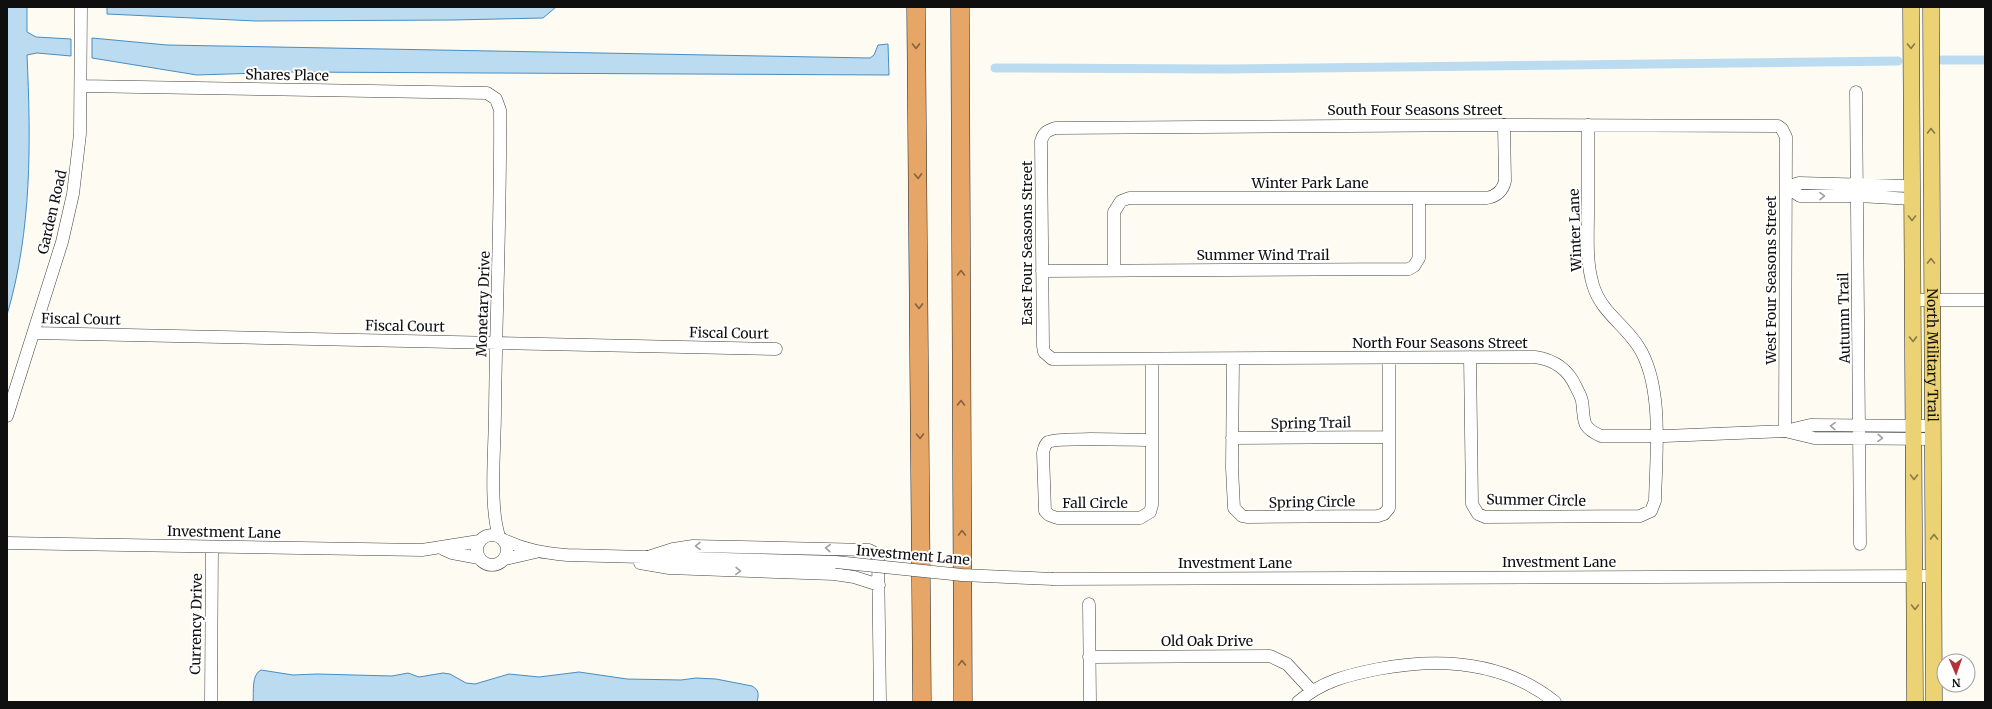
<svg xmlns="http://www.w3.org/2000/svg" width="1992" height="709" font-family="Merriweather,serif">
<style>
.water{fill:#bbdbf0;stroke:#498dc0}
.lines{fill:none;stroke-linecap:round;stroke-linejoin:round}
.canal{stroke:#bbdbf0;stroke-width:9}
.minor-casing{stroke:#424242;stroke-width:13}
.major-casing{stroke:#202020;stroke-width:17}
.highway-casing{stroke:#202020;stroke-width:19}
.minor{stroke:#fff;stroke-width:12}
.major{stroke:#ebd274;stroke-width:16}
.highway{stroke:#e6a667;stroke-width:18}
.minor-bridge-casing{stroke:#424242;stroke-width:13;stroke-linecap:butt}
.minor-bridge{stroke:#fff;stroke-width:12}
.oneway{stroke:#85623f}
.oneway2{stroke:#887a47}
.oneway3{stroke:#9f9f9f}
.labels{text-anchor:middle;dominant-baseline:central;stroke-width:4;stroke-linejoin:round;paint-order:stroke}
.street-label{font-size:14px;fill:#0f0f0f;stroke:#fff}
</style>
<rect width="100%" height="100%" fill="#fefcf2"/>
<path class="water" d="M7 7H27V32L36 37 71 39V56L37 53 27 55C31 142 32 230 7 315Z
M107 7H556L543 18 453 20 256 21 107 14Z
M92 38 167 45 870 58 874 55 878 45 888 44 889 75 290 72 197 75 92 58Z
M261 670 293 675 317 674 392 676 408 673 419 677 443 673 450 674 466 683 475 684 509 674 539 677 579 672 627 679 681 680 696 678 716 679 752 686C759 690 759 694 757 702H253C254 692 251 675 261 670Z"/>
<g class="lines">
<path class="canal" d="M1942 60H1985
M995 68 1225 69 1898 61"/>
<defs>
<path id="minor" d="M81 86 487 93 496 99 500 110C501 211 496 311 495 412 495 447 489 505 499 536
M1856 92 1860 544
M1786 187 1800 196H1858L1912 199
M1786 187 1799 183 1911 186
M1042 271 1409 269 1414 266 1419 258V198
M1114 271V212L1121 201 1129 198H1487C1497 196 1503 190 1505 181L1504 125
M1912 300H1985
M34 333 776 349
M1470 357 1472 504 1478 514 1485 517 1640 516 1651 511 1655 501C1656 456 1664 385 1638 346 1624 324 1601 312 1593 285 1586 262 1588 237 1588 213 1588 183 1588 154 1588 125
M1233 359 1232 468 1234 508 1242 516 1248 517 1378 516 1384 514 1389 508V358
M1152 360V505L1150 512 1140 518H1057L1049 515 1045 511 1043 453C1044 449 1044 445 1048 442 1057 437 1136 440 1152 440
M7 416 62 242 73 194 80 134 81 7
M1785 431 1786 137 1782 129 1778 126 1504 125 1055 128C1047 131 1044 132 1041 141L1043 346 1044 352 1052 359 1535 357C1555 360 1568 369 1576 387 1578 391 1581 396 1582 401 1585 420 1580 427 1601 436H1665L1785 431 1810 425 1933 426
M1789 432 1814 438 1933 439
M1232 438 1389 437
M477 550a15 15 0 1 1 30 0a15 15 0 1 1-30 0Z
M504 540C525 550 544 553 567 555L836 562
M7 543 422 550 479 541
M443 549 452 553 479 558
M645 558 673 549 693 546 869 550 878 555 880 702
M505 559 536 552
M640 563 669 568 834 574 854 577 879 585
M1053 579 1934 576
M1089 604 1090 702
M1089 657 1270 656 1287 664 1312 691
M211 702 212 547
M1298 702C1322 681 1348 675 1378 669 1441 657 1504 661 1555 702"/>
<g id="major">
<path d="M1911 7 1915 702"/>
<path id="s1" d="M1931 7 1934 702"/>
</g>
<path id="highway" d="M916 7 922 702
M960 7 963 702"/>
</defs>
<use href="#minor" class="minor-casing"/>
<use href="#major" class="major-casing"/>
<use href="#highway" class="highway-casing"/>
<use href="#minor" class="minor"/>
<use href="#major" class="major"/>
<use href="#highway" class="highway"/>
<defs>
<path id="minor-bridge" d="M836 562 962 575 1053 579"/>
</defs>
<use href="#minor-bridge" class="minor-bridge-casing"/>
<use href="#minor-bridge" class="minor-bridge"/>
</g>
<defs><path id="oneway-chevron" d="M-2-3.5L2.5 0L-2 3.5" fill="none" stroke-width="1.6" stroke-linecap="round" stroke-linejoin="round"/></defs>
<g class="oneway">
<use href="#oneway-chevron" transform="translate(916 46) rotate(89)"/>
<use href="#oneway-chevron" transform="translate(918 176) rotate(89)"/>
<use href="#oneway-chevron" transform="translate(961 273) rotate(-90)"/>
<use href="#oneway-chevron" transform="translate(919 306) rotate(89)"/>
<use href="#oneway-chevron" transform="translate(961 403) rotate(-90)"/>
<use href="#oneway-chevron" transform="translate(920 436) rotate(89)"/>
<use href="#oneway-chevron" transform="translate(962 533) rotate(-90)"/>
<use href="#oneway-chevron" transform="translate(962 663) rotate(-90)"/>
</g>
<g class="oneway2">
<use href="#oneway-chevron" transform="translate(1911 46) rotate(90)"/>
<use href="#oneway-chevron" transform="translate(1931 131) rotate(-90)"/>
<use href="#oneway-chevron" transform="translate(1912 218) rotate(90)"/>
<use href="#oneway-chevron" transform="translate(1931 261) rotate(-90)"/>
<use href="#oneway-chevron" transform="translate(1913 339) rotate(89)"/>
<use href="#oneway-chevron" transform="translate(1914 477) rotate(90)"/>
<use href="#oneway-chevron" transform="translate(1934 537) rotate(-90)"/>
<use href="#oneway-chevron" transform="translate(1915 607) rotate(90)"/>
</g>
<g class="oneway3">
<use href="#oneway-chevron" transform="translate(1822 196) rotate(-1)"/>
<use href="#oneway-chevron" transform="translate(1833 426) rotate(-178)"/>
<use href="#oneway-chevron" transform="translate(1880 438) rotate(1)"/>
<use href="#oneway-chevron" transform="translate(698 546) rotate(179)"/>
<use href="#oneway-chevron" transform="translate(828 548) rotate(-178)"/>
<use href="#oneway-chevron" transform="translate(738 571) rotate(2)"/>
</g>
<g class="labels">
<g class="street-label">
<text transform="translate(287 75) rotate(1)">Shares Place</text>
<text x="1415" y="110">South Four Seasons Street</text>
<text x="1310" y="183">Winter Park Lane</text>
<text transform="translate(52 212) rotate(-77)">Garden Road</text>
<text transform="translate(1575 230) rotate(-92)">Winter Lane</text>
<text transform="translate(1027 243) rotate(-90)">East Four Seasons Street</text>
<text x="1263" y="255">Summer Wind Trail</text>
<text transform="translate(1771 280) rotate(-90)">West Four Seasons Street</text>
<text transform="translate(483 304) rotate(-88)">Monetary Drive</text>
<text transform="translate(1844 318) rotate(-91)">Autumn Trail</text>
<text transform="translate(81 319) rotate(1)">Fiscal Court</text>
<text transform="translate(405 326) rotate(1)">Fiscal Court</text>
<text transform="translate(729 333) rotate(1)">Fiscal Court</text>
<text x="1440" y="343">North Four Seasons Street</text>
<text stroke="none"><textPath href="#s1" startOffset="348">North Military Trail</textPath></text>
<text transform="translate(1311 423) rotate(-1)">Spring Trail</text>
<text transform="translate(1536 500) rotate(1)">Summer Circle</text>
<text transform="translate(1312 502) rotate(-1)">Spring Circle</text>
<text x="1095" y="503">Fall Circle</text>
<text transform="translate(224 532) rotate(1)">Investment Lane</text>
<text transform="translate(913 555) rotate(5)">Investment Lane</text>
<text x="1559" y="562">Investment Lane</text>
<text x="1235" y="563">Investment Lane</text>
<text transform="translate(196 624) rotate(-89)">Currency Drive</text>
<text x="1207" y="641">Old Oak Drive</text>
</g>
</g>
<rect width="1992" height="709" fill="none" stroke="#0f0f0f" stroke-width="16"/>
<g transform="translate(1956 673) rotate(178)"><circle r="19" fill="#ffffff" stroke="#9f9f9f"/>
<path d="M0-3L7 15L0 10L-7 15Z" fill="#b23436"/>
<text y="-6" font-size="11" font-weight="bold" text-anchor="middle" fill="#0f0f0f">N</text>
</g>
</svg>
